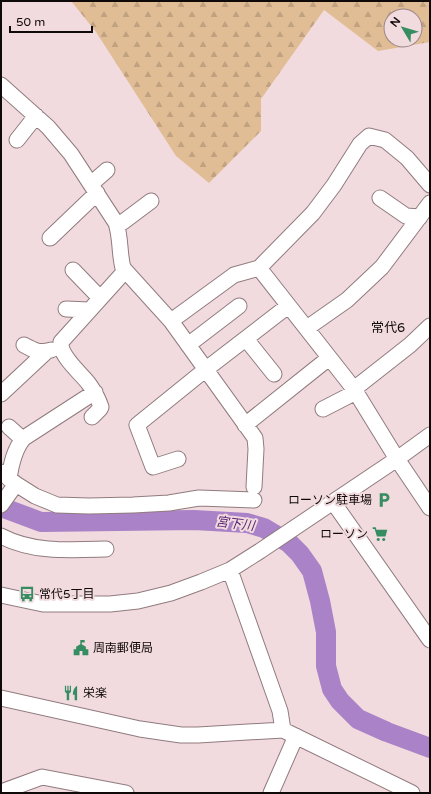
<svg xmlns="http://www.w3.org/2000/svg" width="431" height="794" font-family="'Varela Round','Noto Sans JP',sans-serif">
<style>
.forest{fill:url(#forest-firs);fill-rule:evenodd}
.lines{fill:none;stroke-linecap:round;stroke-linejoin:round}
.river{stroke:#aa82c7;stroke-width:20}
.minor-casing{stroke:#907b7e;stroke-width:17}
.minor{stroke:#fff;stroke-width:15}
.labels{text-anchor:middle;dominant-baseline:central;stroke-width:4;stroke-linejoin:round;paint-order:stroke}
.poi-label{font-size:12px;fill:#10090a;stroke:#f2dbde;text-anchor:start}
.neighbourhood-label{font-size:13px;fill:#10090a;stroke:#f2dbde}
.water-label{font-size:13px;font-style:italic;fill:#521e70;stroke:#f2dbde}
</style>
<defs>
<pattern id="forest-firs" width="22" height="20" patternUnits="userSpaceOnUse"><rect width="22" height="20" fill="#e1bd96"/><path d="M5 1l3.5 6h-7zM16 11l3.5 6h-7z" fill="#c0a180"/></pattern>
</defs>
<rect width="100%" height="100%" fill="#f2dbde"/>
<path class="forest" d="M71 1H430V42L378 51 324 10 261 99V131L209 183 176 156 96 32ZM391 16H415V40H391Z"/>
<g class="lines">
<path class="river" d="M1 507 41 522 194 520 247 523 264 528 289 543 300 554 312 571 320 601 326 632V666L332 689 340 701 358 719 387 732 430 748"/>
<defs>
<path id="minor" d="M1 85 48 127 71 154 116 223C121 238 119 253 123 268L171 321 255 438 256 449 254 487
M17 140 36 116
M91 184 107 170
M380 198 406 216 420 217
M116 223 123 222 151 201
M50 238 97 193
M259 268 354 389 397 459 430 508
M73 270 100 298
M66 309 89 310
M171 321 234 275 259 268 313 213 334 185 360 144 369 136 385 140 407 158 430 185
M307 328 347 300 382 267 430 203
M246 339 274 374
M24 345C33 350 40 354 51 350
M188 345 239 306
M354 389 410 345 430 326
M1 394 47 351
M323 409 356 392
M92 417 100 409 101 407C98 398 94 391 89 384 82 374 59 356 61 342L125 271
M245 425 329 358
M9 427 19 436 24 438
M178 459 153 467 137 425 205 370 288 306
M1 472 16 484 35 496 57 505 89 506 133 505 169 503 199 498 254 500
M9 479C11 465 14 449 24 438L95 392
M333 502 430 640
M1 505 16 484
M1 536C33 553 71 550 106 549
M230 570 280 711 283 730
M1 595 43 604H110L138 601 171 593 201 582 230 570 260 551 397 459 430 435
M1 698 140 729 181 735H198L283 730 412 793
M1 792 42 777 126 793
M271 793 296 736"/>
</defs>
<use href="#minor" class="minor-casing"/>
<use href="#minor" class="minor"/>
</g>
<defs>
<symbol id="parking-bare" viewBox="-9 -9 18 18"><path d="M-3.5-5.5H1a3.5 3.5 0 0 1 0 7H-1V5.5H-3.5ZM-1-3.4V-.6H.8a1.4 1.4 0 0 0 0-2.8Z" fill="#358d61" stroke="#f2dbde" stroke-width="2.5" paint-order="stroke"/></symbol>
<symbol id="supermarket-bare" viewBox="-9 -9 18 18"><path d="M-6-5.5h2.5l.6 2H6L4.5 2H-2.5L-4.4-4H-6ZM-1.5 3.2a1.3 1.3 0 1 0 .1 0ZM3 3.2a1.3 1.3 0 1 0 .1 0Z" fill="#358d61" stroke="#f2dbde" stroke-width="2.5" paint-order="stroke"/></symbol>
<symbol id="bus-bare" viewBox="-9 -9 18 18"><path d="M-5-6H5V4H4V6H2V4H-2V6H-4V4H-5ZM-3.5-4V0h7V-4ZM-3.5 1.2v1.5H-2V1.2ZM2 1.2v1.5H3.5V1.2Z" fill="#358d61" stroke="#f2dbde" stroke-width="2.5" paint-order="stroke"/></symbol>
<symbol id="civic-bare" viewBox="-9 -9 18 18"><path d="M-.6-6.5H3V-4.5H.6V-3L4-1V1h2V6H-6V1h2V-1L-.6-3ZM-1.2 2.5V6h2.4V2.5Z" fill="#358d61" stroke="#f2dbde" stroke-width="2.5" paint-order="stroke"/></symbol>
<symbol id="restaurant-bare" viewBox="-9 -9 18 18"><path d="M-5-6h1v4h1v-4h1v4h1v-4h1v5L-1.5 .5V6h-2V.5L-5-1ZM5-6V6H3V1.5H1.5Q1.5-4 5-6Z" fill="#358d61" stroke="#f2dbde" stroke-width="2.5" paint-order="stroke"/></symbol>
</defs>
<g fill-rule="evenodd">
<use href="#parking-bare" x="373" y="489" width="22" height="22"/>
<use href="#supermarket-bare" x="369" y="523" width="22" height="22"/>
<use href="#bus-bare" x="16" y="583" width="22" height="22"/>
<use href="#civic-bare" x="70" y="637" width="22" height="22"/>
<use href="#restaurant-bare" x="60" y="682" width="22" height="22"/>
</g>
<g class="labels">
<g class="poi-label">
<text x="372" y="500" text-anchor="end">ローソン駐車場</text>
<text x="368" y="534" text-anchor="end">ローソン</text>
<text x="39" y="594">常代5丁目</text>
<text x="93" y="648">周南郵便局</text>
<text x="83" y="693">栄楽</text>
</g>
<g class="neighbourhood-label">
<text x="388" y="328">常代6</text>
</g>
<g class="water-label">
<text transform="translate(235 524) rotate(7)">宮下川</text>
</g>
</g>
<rect width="431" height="794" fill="none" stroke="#10090a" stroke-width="4"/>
<g transform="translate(403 28) rotate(308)"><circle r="19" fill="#f2dbde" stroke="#988789"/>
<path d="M0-3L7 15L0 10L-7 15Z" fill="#358d61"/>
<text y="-6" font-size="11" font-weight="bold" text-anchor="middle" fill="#10090a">N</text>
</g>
<path d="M10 26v6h82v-6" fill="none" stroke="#10090a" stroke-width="2"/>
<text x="16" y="26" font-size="12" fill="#10090a" stroke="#f2dbde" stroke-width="3" paint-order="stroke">50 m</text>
</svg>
